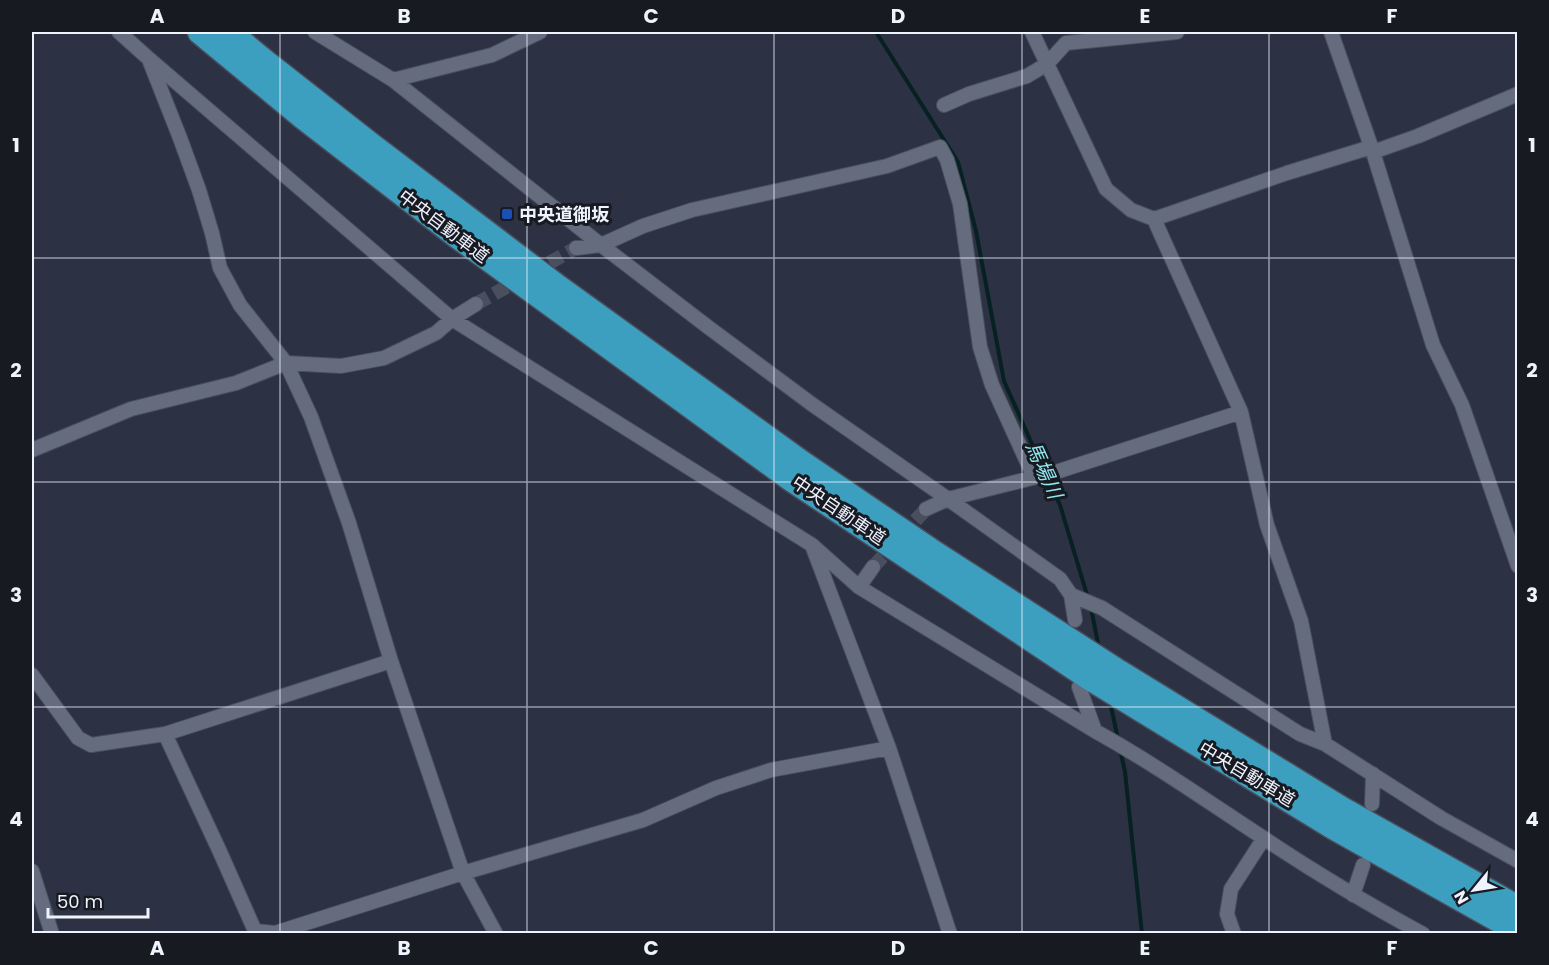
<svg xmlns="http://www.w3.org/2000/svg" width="1549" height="965" font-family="Poppins,'Noto Sans JP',sans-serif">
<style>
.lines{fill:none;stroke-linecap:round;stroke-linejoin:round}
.stream{stroke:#072123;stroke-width:4}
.minor-tunnel{stroke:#494f5f;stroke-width:14;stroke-dasharray:14 7;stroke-linecap:butt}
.minor-casing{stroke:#494e5c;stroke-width:16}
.motorway-casing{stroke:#494e5c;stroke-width:27}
.minor{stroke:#656c7e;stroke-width:14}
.motorway{stroke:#3d9fc0;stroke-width:24}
.grid{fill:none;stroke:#eff3fe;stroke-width:1.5;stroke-opacity:0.55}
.transit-dot{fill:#1a4fb4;stroke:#181a22;stroke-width:2}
.labels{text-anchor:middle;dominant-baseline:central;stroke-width:6;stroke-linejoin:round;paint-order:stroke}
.poi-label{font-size:18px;font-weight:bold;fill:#eff3fe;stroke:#181a22;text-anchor:start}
.street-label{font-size:18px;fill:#eff3fe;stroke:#181a22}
.water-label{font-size:20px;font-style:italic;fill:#91e7ee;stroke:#181a22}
.neatline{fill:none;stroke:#eff3fe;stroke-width:2}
.grid-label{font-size:20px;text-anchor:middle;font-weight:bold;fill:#eff3fe}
</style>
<rect width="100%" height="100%" fill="#2c3243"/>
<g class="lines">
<path class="stream" d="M876 32 958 162 976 231 1004 381 1044 471
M1047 477 1060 505 1088 598
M1091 608 1099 648
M1110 702 1118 739
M1120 749 1125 772 1142 934"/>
<path class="minor-tunnel" d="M476 304 576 248
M873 567 926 509"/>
<defs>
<path id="minor" d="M119 32 148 58 452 319 812 545 859 587 1095 731C1153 763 1207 801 1262 837 1314 872 1368 904 1423 934
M315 32 393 80 601 245 708 327 813 405 948 499 1060 579 1071 595 1102 608 1300 734 1325 744 1441 818 1518 861
M1032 32 1106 189 1131 210 1154 219 1287 173 1368 148 1373 152 1418 136 1518 94
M1331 32 1373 152 1433 345 1462 405 1518 566
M150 62 180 138 199 190 212 233 220 268 240 305 286 363 311 417 349 523 391 661 463 873 496 934
M393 80 492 55 540 32
M944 105 969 94 1027 76 1047 64 1066 43 1177 32
M1154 219 1241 412 1267 525 1301 621 1325 744
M576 248 601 245 643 226 692 210 887 166 940 147 947 160 960 204 980 347 992 385 1034 477
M32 450 131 409 236 383 286 363 341 366 384 358 436 333 452 319 476 304
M926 509 948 499 1056 472 1241 412
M813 548 889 748 950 934
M859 587 873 567
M1071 595 1075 620
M32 675 78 738 91 745 165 734 220 852 255 931
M1079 687 1095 731
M165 734 391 661
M1372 804 1373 774
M32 871 52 934
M1353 895 1363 865
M255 931 275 933 463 873 643 820 716 788 771 770 889 748
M1234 934 1227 914 1231 889 1264 838"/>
<path id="motorway" d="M200 32 303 117 457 236 791 479 1088 677 1333 827 1518 931
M229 32 264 61 371 145 558 287 802 463 930 550 1119 672 1342 809 1518 908"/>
</defs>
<use href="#minor" class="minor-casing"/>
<use href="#motorway" class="motorway-casing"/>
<use href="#minor" class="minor"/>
<use href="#motorway" class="motorway"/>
</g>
<path class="grid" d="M280 32V934M527 32V934M774 32V934M1022 32V934M1269 32V934M32 258H1518M32 482H1518M32 707H1518"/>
<rect class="transit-dot" x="501" y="208" width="12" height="12" rx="3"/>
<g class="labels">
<g class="poi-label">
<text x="519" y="214">中央道御坂</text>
</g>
<g class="street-label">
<text transform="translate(444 226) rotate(37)">中央自動車道</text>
<text transform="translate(839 510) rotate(34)">中央自動車道</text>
<text transform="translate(1247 774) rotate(31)">中央自動車道</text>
</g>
<g class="water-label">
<text transform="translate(1044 470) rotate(66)">馬場川</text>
</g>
</g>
<rect width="1549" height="965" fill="none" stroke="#181a22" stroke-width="66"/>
<g transform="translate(1474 890) rotate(240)" stroke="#181a22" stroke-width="4.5" paint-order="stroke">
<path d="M0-4.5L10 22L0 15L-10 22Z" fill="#eff3fe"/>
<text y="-9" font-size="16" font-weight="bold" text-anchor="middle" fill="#eff3fe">N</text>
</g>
<path d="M48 908v9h100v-9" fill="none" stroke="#eff3fe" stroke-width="3"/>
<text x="57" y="908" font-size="18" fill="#eff3fe" stroke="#181a22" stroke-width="4.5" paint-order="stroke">50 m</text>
<rect x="33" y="33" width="1483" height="899" class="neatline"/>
<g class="grid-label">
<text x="157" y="23">A</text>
<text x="404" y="23">B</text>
<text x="651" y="23">C</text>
<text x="898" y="23">D</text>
<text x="1145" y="23">E</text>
<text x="1392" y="23">F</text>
<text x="16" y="152">1</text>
<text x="1532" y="152">1</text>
<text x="16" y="377">2</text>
<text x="1532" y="377">2</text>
<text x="16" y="602">3</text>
<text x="1532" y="602">3</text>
<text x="16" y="826">4</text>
<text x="1532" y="826">4</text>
<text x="157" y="955">A</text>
<text x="404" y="955">B</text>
<text x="651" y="955">C</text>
<text x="898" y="955">D</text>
<text x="1145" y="955">E</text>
<text x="1392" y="955">F</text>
</g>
</svg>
